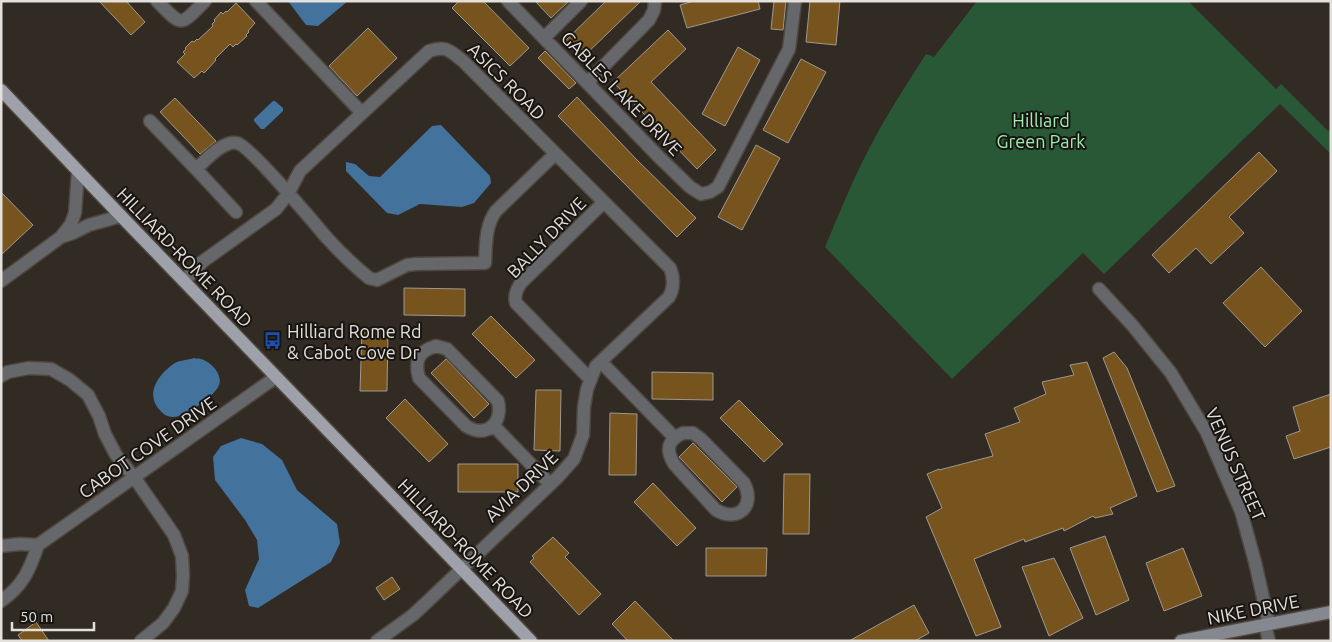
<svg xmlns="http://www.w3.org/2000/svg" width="1332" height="642" font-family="Ubuntu,sans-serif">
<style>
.green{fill:#295837}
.water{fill:#43729c}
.building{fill:#77541d;stroke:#a0988f}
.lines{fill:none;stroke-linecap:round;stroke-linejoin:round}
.street-casing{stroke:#4e4840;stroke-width:15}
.secondary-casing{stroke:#4e4840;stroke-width:15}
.primary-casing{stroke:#4e4840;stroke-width:15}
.street{stroke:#66676b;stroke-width:12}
.secondary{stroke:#86888f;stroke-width:12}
.primary{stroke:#9ea1aa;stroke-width:12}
.labels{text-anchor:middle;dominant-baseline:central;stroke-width:4;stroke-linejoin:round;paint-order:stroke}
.street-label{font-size:18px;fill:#e4e0db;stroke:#171411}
.park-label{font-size:18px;fill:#9eeeb2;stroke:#171411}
.poi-label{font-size:18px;fill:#e4e0db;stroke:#171411;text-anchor:start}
</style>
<rect width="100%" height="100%" fill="#312b23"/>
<path class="green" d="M977 1H1188L1276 89 1281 84 1328 131 1331 129V154L1280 104 1104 274 1083 253 952 379 825 247C839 214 852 181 869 149 886 116 906 85 926 54L934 57Z"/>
<path class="water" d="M288 1H348L318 26 306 25Z
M273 101H275L283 108V111L264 129H261L254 121V119Z
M441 125 490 176 491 183 474 203 462 207 420 204 398 215 387 213 346 171V162L355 164 369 176 380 177 432 126Z
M194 358C196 359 199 358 201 359 211 362 223 374 219 385 216 395 184 418 173 417 166 417 162 413 158 408 145 391 161 372 175 363 180 360 188 360 194 358Z
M241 438 262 444 282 460 297 490 337 524 340 543 331 562 258 608 249 606 245 590 259 559 257 540 245 520 215 480 213 457 221 446Z"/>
<path class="building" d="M99 1H126L145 22 131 35Z
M459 1H483L529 48 510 66 452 8Z
M535 1H569L551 18Z
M606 1H641L582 58 565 41Z
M694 1H758L760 9 687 28 680 5Z
M774 1H786L783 30 771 29Z
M810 1H840L836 45 806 42Z
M236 3 255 23 248 31 249 32 246 35 247 36 237 45 236 44 233 47 230 44 215 59 216 60 207 70 204 73 202 71 194 78 177 62 185 54 183 52 186 49 185 48 192 41 194 42 197 39 198 40 213 26 212 24 215 21 214 20 221 12 223 14 226 11 227 12Z
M368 28 397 58 357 96 329 66Z
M668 30 686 49 651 82 716 150 697 169 613 82Z
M738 47 760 60 725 126 702 114Z
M545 51 576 83 569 89 538 58Z
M801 59 826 72 788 143 763 130Z
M577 97 637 160 696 218 677 237 558 116Z
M175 98 216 141 200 154 160 112Z
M756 145 780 158 742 230 718 217Z
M1259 152 1277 171 1229 217 1244 233 1211 264 1196 248 1169 273 1152 255Z
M1 192 33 225 1 255Z
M1261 267 1302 311 1265 347 1223 303Z
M404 288 465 289V316L404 315Z
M491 316 535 360 516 378 472 334Z
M362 329 388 330 387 391H360Z
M1114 352 1127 368 1175 486 1157 492 1103 358Z
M446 359 489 404 474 418 431 373Z
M1087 362 1137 496 1110 508 1113 514 1095 518 1093 516 1064 531 1063 528 1025 542 1024 539 974 559 1001 627 976 636 926 517 942 508 927 474 939 469V470L993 456 985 434 1020 422 1014 408 1046 394 1042 382 1074 375 1070 365Z
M652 372 713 373V400L652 399Z
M536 390H561L560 451 534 450Z
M1331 394V447L1294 459 1286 436 1300 431 1293 407Z
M405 399 448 444 429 462 386 418Z
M739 400 783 444 764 462 720 418Z
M610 413 637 414 636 475H609Z
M693 443 737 487 722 502 679 457Z
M458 464H518V492H458Z
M784 474H810L809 534H783Z
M653 483 696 528 677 546 634 502Z
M1105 536 1129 600 1096 615 1070 548Z
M553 537 569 553 565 557 601 594 579 615 530 562 534 558 532 556Z
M706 548H767L766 576H706Z
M1183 548 1202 596 1164 611 1146 563Z
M1054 558 1083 618 1049 636 1022 567Z
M392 577 400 589 384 600 376 588Z
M635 601 674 641H628L612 624Z
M914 605 929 633 915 641H849Z
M36 622 49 641H22L18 635Z"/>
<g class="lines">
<defs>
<path id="street" d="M157 1C183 27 179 27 205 1
M256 1 362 113
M508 1 659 157 690 187 701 194 710 192 718 187 789 49 795 1
M544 38 581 1
M587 83 649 20 654 10 655 1
M150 121 196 169
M236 212 196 169C206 160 223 140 237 143 249 145 315 224 327 238 340 252 354 266 369 278L377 280 407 265 416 264 485 263C486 245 485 226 496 211L555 154
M61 237 71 224 75 213 78 172
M1 281 61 237 73 233 89 225 121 216
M184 281 202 262 276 209 288 194 300 171 429 51C446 45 450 51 463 61L670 268C674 277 674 289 669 297L596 366 587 389 584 407 583 435 574 459 557 478 428 601 413 615 377 641
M1099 289 1133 326 1171 373 1207 433 1241 511 1255 562 1269 624
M436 346 447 349 498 401C503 423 487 439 466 426L419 378C414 360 419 351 436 346Z
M601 362 674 437
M1 376 8 372 29 368 51 369 70 380 88 395 99 416 105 434 116 455 134 477 174 535 182 556 183 575 182 591 174 608 163 623 141 641
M590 379 516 303C514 296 516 290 521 283L604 202
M493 425 550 484
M683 433H693L701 439 744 483C756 506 738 523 716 510L674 464C665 449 668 440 683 433Z
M1 546 20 544 38 545 276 377
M1 601C23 586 30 569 38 545
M1265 625 1269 641"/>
<path id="secondary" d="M1181 641 1331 612"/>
<path id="primary" d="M1 90 121 216 531 641"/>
</defs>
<use href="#street" class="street-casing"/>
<use href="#secondary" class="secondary-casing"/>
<use href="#primary" class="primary-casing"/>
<use href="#street" class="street"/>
<use href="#secondary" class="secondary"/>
<use href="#primary" class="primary"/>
</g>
<defs>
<symbol id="bus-bare" viewBox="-9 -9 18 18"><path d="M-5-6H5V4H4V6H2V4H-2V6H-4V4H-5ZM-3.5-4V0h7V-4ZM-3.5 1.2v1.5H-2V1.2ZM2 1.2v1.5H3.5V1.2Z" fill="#1a4fb4" stroke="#171411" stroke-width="2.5" paint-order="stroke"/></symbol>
</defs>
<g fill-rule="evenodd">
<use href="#bus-bare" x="260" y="328" width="25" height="25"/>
</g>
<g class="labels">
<g class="street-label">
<text transform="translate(507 81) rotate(45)">ASICS ROAD</text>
<text transform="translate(622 93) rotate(46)">GABLES LAKE DRIVE</text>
<text transform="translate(546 237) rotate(-46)">BALLY DRIVE</text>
<text transform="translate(185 257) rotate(46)">HILLIARD-ROME ROAD</text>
<text transform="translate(147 447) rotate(-35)">CABOT COVE DRIVE</text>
<text transform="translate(1236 464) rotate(66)">VENUS STREET</text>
<text transform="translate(521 486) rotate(-44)">AVIA DRIVE</text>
<text transform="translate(466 548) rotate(46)">HILLIARD-ROME ROAD</text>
<text transform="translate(1253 609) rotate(-11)">NIKE DRIVE</text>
</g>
<g class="park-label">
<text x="1041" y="120">Hilliard<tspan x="1041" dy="21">Green Park</tspan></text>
</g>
<g class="poi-label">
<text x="287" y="331">Hilliard Rome Rd<tspan x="287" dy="21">&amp; Cabot Cove Dr</tspan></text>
</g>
</g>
<rect width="1332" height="642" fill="none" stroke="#e4e0db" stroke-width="5"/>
<path d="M12 622v8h82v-8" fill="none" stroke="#e4e0db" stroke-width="2.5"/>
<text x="20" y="622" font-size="15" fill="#e4e0db" stroke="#171411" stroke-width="4" paint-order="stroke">50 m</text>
</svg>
